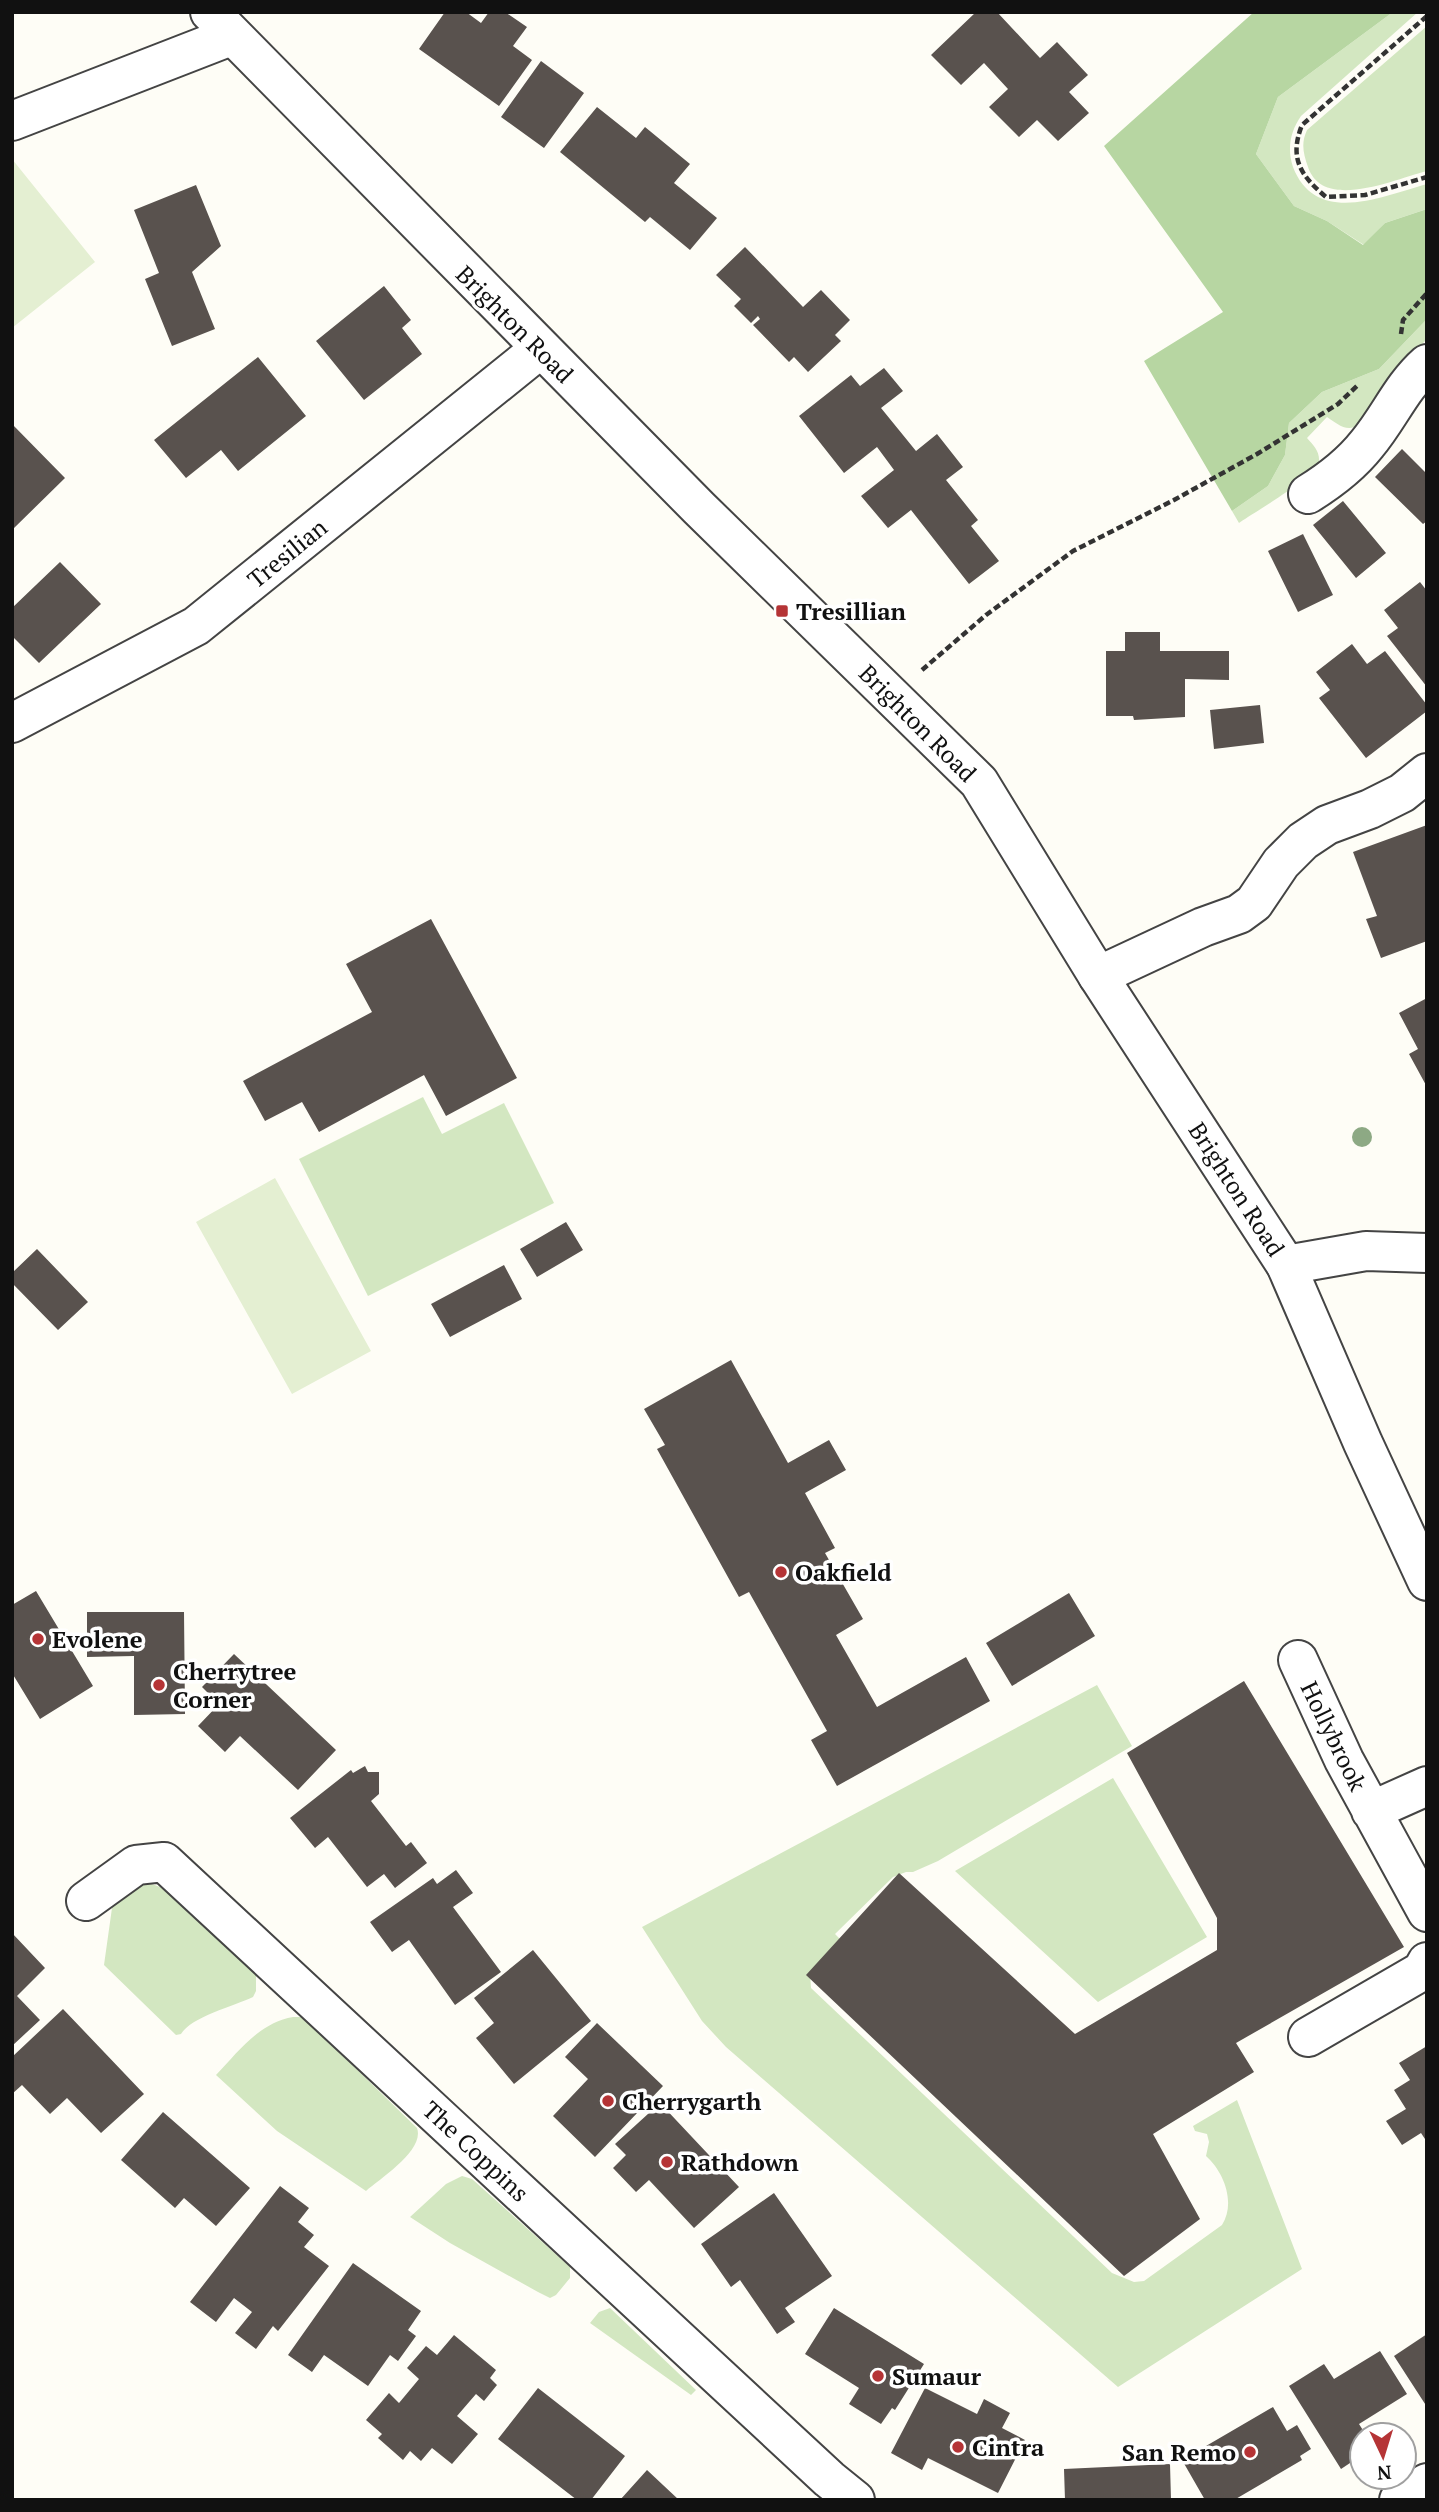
<svg xmlns="http://www.w3.org/2000/svg" width="1439" height="2512" font-family="'PT Serif',serif">
<style>
.green{fill:#d3e7c1}
.forest{fill:#b7d6a2}
.pitch{fill:#e4efd2}
.building{fill:#59524e}
.lines{fill:none;stroke-linecap:round;stroke-linejoin:round}
.minor-casing{stroke:#444;stroke-width:42}
.tertiary-casing{stroke:#444;stroke-width:42}
.path{stroke:#333;stroke-width:4.5;stroke-dasharray:7 3.5;stroke-linecap:butt}
.minor{stroke:#fff;stroke-width:38}
.tertiary{stroke:#fff;stroke-width:38}
.tree{fill:#8da984}
.poi-dot{fill:#b53436;stroke:#fff;stroke-width:2.5}
.labels{text-anchor:middle;dominant-baseline:central;stroke-width:7;stroke-linejoin:round;paint-order:stroke}
.street-label{font-size:24px;fill:#111;stroke:#fff}
.poi-label{font-size:24px;font-weight:bold;fill:#111;stroke:#fff;text-anchor:start}
</style>
<rect width="100%" height="100%" fill="#fefdf6"/>
<path class="green" d="M1393 12H1418L1301 116C1290 132 1287 149 1293 167 1316 227 1383 196 1427 184V209L1385 223 1364 245 1327 221 1294 206 1256 154 1278 97Z
M1427 26V171C1395 179 1323 212 1308 167 1303 153 1301 143 1307 130Z
M1427 319V339L1413 353 1359 424C1348 434 1336 423 1327 417L1307 438C1313 445 1320 451 1319 462 1317 476 1253 513 1239 523L1232 511 1268 486 1285 455 1289 423 1322 392 1379 369Z
M423 1097 442 1134 504 1103 554 1203 368 1296 299 1159Z
M1097 1685 1132 1746 938 1861 913 1872H906L893 1877 835 1934 841 1940 810 1973 811 1988 1112 2273 1134 2282 1144 2281 1222 2225C1236 2203 1224 2172 1206 2156L1209 2142 1207 2134 1195 2131 1193 2126 1237 2100 1302 2269 1118 2387 726 2047 702 2021 642 1927Z
M1113 1778 1207 1937 1098 2002 955 1871Z
M147 1882 165 1889 256 1975V1991L253 1997C234 2006 191 2017 181 2034L176 2035 104 1965 112 1908C117 1897 134 1883 147 1882Z
M293 2017H303L417 2128C425 2150 381 2178 366 2191L277 2131 216 2075C239 2051 259 2023 293 2017Z
M462 2176 472 2179 570 2267V2278L556 2295 550 2298 538 2292 450 2243 410 2217 446 2184Z
M610 2308 696 2390 691 2395 590 2323 599 2312Z"/>
<path class="forest" d="M1254 12H1393L1278 97 1256 154 1294 206 1327 221 1363 245 1385 223 1427 209V319L1379 369 1322 392 1289 423 1285 455 1268 486 1232 511 1144 361 1223 312 1104 146Z"/>
<path class="pitch" d="M12 159 95 262 12 328Z
M275 1178 371 1351 292 1394 196 1222Z"/>
<path class="building" d="M445 12H466L481 23 489 12H505L527 27 513 46 532 60 499 106 419 49Z
M976 12H997L1040 58 1057 42 1088 75 1069 92 1089 113 1058 141 1037 120 1019 137 989 107 1008 89 984 63 961 85 931 55Z
M541 61 584 93 544 148 501 117Z
M597 107 636 138 645 127 690 164 674 183 717 218 690 250 650 217 645 222 560 152Z
M196 185 221 246 192 272 215 329 172 346 145 279 159 273 134 210Z
M745 247 803 307 821 290 850 320 835 335 841 341 808 372 794 357 789 362 753 325 760 319 758 316 751 323 734 306 741 299 716 275Z
M384 286 411 320 402 328 422 354 364 400 316 341Z
M258 357 306 416 238 471 221 450 186 478 154 440Z
M884 368 903 391 881 408 916 451 937 434 963 467 946 480 978 520 971 526 999 561 969 584 911 510 888 528 861 496 894 470 877 447 844 473 799 416 851 375 860 386Z
M12 424 65 478 12 530Z
M1402 449 1427 474V521L1423 524 1375 477Z
M1343 501 1386 553 1356 578 1313 525Z
M1303 534 1333 595 1298 612 1268 551Z
M60 562 101 604 39 663 12 636V608Z
M1420 582 1427 591V687L1387 636 1398 628 1384 610Z
M1125 632H1160V651H1229V680L1185 679V717L1134 720 1133 716H1106V651H1125Z
M1352 644 1367 664 1385 651 1427 705V711L1366 758 1319 698 1330 690 1316 672Z
M1260 705 1264 743 1214 749 1210 710Z
M1427 825V941L1381 958 1366 919 1377 916 1353 852Z
M431 919 517 1078 446 1116 424 1075 319 1132 302 1102 265 1121 243 1081 372 1012 346 964Z
M1427 998V1087L1409 1054 1418 1049 1399 1013Z
M566 1222 583 1250 537 1277 520 1249Z
M37 1249 88 1302 58 1330 12 1283V1273Z
M504 1265 522 1299 450 1337 431 1304Z
M731 1360 788 1463 829 1440 846 1470 805 1493 835 1548 825 1553 863 1619 836 1635 877 1707 966 1657 990 1701 837 1786 811 1740 827 1731 749 1592 739 1597 657 1449 665 1445 644 1409Z
M36 1591 93 1686 40 1719 12 1673V1605Z
M1069 1593 1095 1636 1012 1686 986 1643Z
M87 1612H184L185 1714 134 1715V1656L87 1657Z
M234 1654 336 1750 298 1790 240 1736 225 1752 198 1726 219 1704 202 1687Z
M1244 1681 1404 1947 1236 2043 1254 2072 1153 2134 1200 2219 1124 2276 806 1975 899 1873 1075 2034 1217 1950V1918L1127 1753Z
M365 1766 368 1772H379V1794L371 1801 406 1846 411 1842 427 1863 395 1888 384 1874 367 1887 328 1837 315 1848 290 1818 351 1770 353 1773Z
M456 1870 473 1893 453 1907 501 1972 455 2005 409 1940 392 1952 370 1922 433 1878 437 1884Z
M12 1933 45 1968 17 1996 40 2020 12 2046Z
M533 1950 591 2021 514 2084 476 2038 494 2023 474 1998Z
M63 2009 144 2094 101 2133 67 2098 50 2114 22 2085 12 2094V2057Z
M597 2023 663 2086 595 2157 553 2116 588 2079 565 2057Z
M1427 2046V2142L1421 2133 1402 2145 1386 2121 1406 2109 1394 2090 1410 2080 1399 2063Z
M660 2103 739 2187 694 2228 649 2180 636 2192 613 2168 626 2155 615 2144Z
M163 2112 250 2188 216 2226 184 2198 175 2208 121 2160Z
M280 2186 309 2208 298 2222 314 2235 304 2247 329 2266 278 2331 273 2326 256 2349 235 2333 252 2312 234 2298 216 2322 190 2302Z
M774 2193 832 2276 785 2308 795 2322 777 2334 740 2280 731 2287 701 2244Z
M353 2263 421 2311 408 2330 416 2336 398 2361 390 2355 368 2386 324 2355 312 2372 288 2355Z
M834 2308 924 2364 895 2410 892 2408 881 2424 849 2404 859 2388 805 2354Z
M1427 2334V2407L1394 2356Z
M454 2335 496 2370 490 2378 497 2385 484 2401 476 2394 457 2416 478 2434 452 2464 432 2448 421 2461 410 2451 403 2460 378 2438 382 2434 366 2420 389 2393 399 2403 419 2379 407 2368 426 2346 437 2355Z
M1380 2351 1407 2394 1359 2424 1366 2435H1362V2455L1341 2469 1289 2386 1324 2364 1334 2379Z
M538 2388 625 2456 591 2500H577L498 2439Z
M925 2388 977 2414 984 2399 1010 2413 1002 2428 1025 2440 998 2493 928 2458 922 2470 891 2453Z
M1273 2407 1287 2431 1297 2425 1311 2449 1300 2456 1302 2460 1234 2500H1205L1182 2460Z
M1170 2464 1171 2500H1065L1064 2469Z
M647 2470 679 2500H620Z"/>
<g class="lines">
<defs>
<path id="minor" d="M12 121 231 36
M1308 494C1329 481 1352 463 1367 444 1389 418 1401 387 1427 364
M12 723 196 626 540 349
M1098 976 1203 927 1239 914 1254 903 1281 863 1303 841 1327 825 1370 809 1402 793 1427 773
M1286 1265 1366 1251 1427 1253
M1298 1660 1344 1760 1427 1912
M1371 1811 1427 1786
M86 1901 136 1865 164 1862 829 2479 855 2500
M1308 2037 1422 1971 1427 1962
M1399 2500 1427 2483"/>
<path id="tertiary" d="M210 12 699 508 979 782 1098 976 1286 1265 1363 1443 1427 1581"/>
</defs>
<use href="#minor" class="minor-casing"/>
<use href="#tertiary" class="tertiary-casing"/>
<path class="path" d="M1427 16 1302 125C1289 158 1300 175 1326 197L1365 195 1427 177
M1401 334 1403 320 1427 293
M922 670 986 615 1073 551 1174 500 1257 454 1338 404 1358 385"/>
<use href="#minor" class="minor"/>
<use href="#tertiary" class="tertiary"/>
</g>
<circle class="tree" cx="1362" cy="1137" r="10"/>
<g class="poi-dot">
<rect x="775" y="604" width="14" height="14" rx="3.5"/>
<circle cx="781" cy="1572" r="7"/>
<circle cx="38" cy="1639" r="7"/>
<circle cx="159" cy="1685" r="7"/>
<circle cx="608" cy="2101" r="7"/>
<circle cx="667" cy="2162" r="7"/>
<circle cx="878" cy="2376" r="7"/>
<circle cx="958" cy="2447" r="7"/>
<circle cx="1250" cy="2452" r="7"/>
</g>
<g class="labels">
<g class="street-label">
<text transform="translate(515 324) rotate(45)">Brighton Road</text>
<text transform="translate(287 553) rotate(-39)">Tresilian</text>
<text transform="translate(918 723) rotate(45)">Brighton Road</text>
<text transform="translate(1237 1189) rotate(57)">Brighton Road</text>
<text transform="translate(1334 1736) rotate(64)">Hollybrook</text>
<text transform="translate(476 2151) rotate(43)">The Coppins</text>
</g>
<g class="poi-label">
<text x="796" y="611">Tresillian</text>
<text x="795" y="1572">Oakfield</text>
<text x="52" y="1639">Evolene</text>
<text x="173" y="1671">Cherrytree<tspan x="173" dy="28">Corner</tspan></text>
<text x="622" y="2101">Cherrygarth</text>
<text x="681" y="2162">Rathdown</text>
<text x="892" y="2376">Sumaur</text>
<text x="972" y="2447">Cintra</text>
<text x="1236" y="2452" text-anchor="end">San Remo</text>
</g>
</g>
<rect width="1439" height="2512" fill="none" stroke="#111111" stroke-width="28"/>
<g transform="translate(1383 2456) rotate(176)"><circle r="33" fill="#ffffff" stroke="#a0a0a0" stroke-width="2"/>
<path d="M0-5L12 26L0 18L-12 26Z" fill="#b53436"/>
<text y="-10" font-size="19" font-weight="bold" text-anchor="middle" fill="#111111">N</text>
</g>
</svg>
